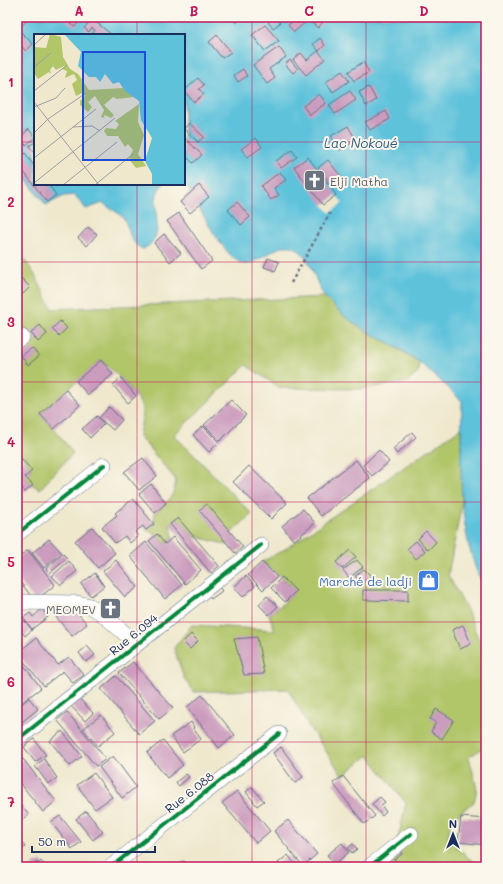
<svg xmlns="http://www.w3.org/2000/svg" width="503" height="884" font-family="Mali,sans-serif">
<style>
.green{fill:#b1c569;stroke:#667a64}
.water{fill:#5ec2db;stroke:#3c789c}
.pier{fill:#efe8cd}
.building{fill:#cb9cbe}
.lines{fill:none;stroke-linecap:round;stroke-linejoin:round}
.street-casing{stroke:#657085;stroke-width:16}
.path{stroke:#657085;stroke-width:2.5;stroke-dasharray:3 3;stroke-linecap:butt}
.street{stroke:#fff;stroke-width:15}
.cycleway-casing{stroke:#fbf7ec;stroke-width:6}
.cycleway{stroke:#00873e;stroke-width:4}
.grid{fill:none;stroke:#c2185b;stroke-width:1;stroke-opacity:0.55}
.labels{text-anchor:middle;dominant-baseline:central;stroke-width:4;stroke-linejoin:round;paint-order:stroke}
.worship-label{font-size:12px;fill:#5b616d;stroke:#fbf7ec;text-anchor:start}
.shop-label{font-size:12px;fill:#366cbe;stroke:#fbf7ec;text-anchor:end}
.street-label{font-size:12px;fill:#1b2f5e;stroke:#fbf7ec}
.water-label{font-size:13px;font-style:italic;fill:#2f5b84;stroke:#fbf7ec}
.inset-road{fill:none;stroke:#9a9ea1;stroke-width:1}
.view{fill:#1d4ed8;fill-opacity:0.15;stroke:#1d4ed8;stroke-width:2}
.inset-edge{fill:none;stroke:#1b2f5e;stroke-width:2}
.neatline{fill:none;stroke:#c2185b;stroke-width:1.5}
.grid-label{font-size:13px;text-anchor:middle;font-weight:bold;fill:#c2185b}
</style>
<rect width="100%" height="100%" fill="#fbf7ec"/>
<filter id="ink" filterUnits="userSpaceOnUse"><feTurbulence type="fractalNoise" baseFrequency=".025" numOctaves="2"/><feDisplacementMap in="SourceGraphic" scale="8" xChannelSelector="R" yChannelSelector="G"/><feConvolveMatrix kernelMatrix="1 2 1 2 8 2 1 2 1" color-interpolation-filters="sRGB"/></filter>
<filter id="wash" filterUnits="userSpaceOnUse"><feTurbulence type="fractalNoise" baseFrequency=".012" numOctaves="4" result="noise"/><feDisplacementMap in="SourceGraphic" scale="16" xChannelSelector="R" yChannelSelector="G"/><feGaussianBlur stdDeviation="0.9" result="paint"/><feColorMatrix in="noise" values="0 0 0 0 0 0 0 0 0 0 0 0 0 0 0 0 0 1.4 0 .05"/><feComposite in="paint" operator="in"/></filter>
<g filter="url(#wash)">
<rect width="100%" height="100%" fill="#efe8cd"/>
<path class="green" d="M17 249 35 275 52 309 325 297 348 318 419 362 418 373 407 382 360 389 280 388 246 365 174 435 252 514 231 533 228 545 194 536 178 518 170 524 173 537 165 544 157 534 146 530 154 524 155 513C168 502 174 497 176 480L139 436C140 429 144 413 142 408 137 392 113 371 101 360L40 414 54 429 73 453 40 489 33 485 25 477 32 470 17 449V363L18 362 17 360Z
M461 428 462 502 448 575 467 610 486 658V746L469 757 477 789 474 802 461 812 450 825 448 839 479 867H385L402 854 396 847 406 803 368 755 343 776 309 727 288 689 193 692 184 678 174 648 192 625 275 630 269 615 285 602 296 591 282 577 262 562 285 549Z"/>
<path class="water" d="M17 17H486V591C455 534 461 464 462 401 448 388 434 374 419 362 397 345 369 335 347 318 340 312 331 304 325 297 314 282 313 259 296 248 279 237 256 270 241 263 221 253 199 207 188 187L184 184V35H35V184H163C144 202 172 235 143 249 128 242 131 232 124 219 120 213 109 208 103 203L86 209 75 195 64 196 46 205 17 168Z"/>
<path class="pier" d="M336 195 343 203 330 213 323 205Z"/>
<g id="blocks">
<path class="building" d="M17 17H30L17 31Z
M62 17H82L75 27Z
M231 17H244L236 23Z
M275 17 280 23 273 28 268 22Z
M298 17H312L294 32 288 25Z
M313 17H327L318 28 309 21Z
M92 19 112 35 92 34 95 30 92 28 89 32 84 28Z
M265 25 279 41 265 51 252 35Z
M20 31 33 44 26 51 17 42V34Z
M217 35 231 52 222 58 209 42Z
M320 38 325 45 319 51 313 44Z
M279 47 286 57 269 69 275 78 267 84 253 65Z
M318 51 325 59 306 75 293 60 301 53 307 60Z
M290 60 298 69 293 73 285 64Z
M363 62 369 72 354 81 348 72Z
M243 69 247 76 238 82 234 75Z
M342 71 349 81 333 92 326 82Z
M198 78 204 85 199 89 204 94 194 102 184 91Z
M369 87 376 100 366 106 359 92Z
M350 91 356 100 335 114 329 105Z
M319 94 326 103 310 115 303 106Z
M386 111 390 119 370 130 365 122Z
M189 123 204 137 198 142 184 129Z
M348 126 356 140 340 150 331 136Z
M29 129 35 138 26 145 19 138Z
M184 137 202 155 193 163 184 154Z
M256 138 262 147 248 157 241 149Z
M35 142V153L29 146Z
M292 150 297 157 281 168 276 161Z
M25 153 35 167V184H48L56 195 47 202 17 163V159Z
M308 157 336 195 323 205 294 167Z
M328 160 344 180 334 188 318 168Z
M280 172 286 180 274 188 279 195 271 200 261 186Z
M199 185 209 197 190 213 180 202Z
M17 201 22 206 17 211Z
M237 202 250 217 241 225 228 210Z
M179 213 212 261 201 269 167 221Z
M88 227 97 234 87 246 78 238Z
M164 234 181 253 170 262 154 243Z
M268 258 279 262 275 271 264 267Z
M19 276 30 287 23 294 17 287V278Z
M60 321 67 328 59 336 52 329Z
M40 325 47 334 38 342 31 333Z
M32 348 39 356 28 365 21 356Z
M101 360 113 374 88 395 76 381Z
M121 378 136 396 128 403 113 385Z
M66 390 80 405 54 429 40 414Z
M17 398 23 405 17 411Z
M231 400 246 415 220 441 204 425Z
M109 407 122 420 113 430 99 418Z
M97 416 104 424 90 438 82 429Z
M203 426 219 442 209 452 193 435Z
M412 432 416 437 397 454 393 449Z
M379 450 389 462 372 476 363 465Z
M143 458 157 476 139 490 124 472Z
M22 459 32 471 25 477 33 485 25 492 17 482V463Z
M356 460 370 478 321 516 307 498Z
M249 466 287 503 271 519 233 482Z
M151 484 166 503 155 513 139 494Z
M133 499 154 524 146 530 143 526 135 532 138 536 130 543 125 536 115 543 102 527 117 515 115 513Z
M207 504 243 547 235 553 199 510Z
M303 509 315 523 294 541 282 526Z
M178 518 219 566 211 573 170 524Z
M92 527 115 553 98 568 75 541Z
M426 531 436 542 428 550 418 539Z
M157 534 165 544 173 537 201 570 185 584 149 541Z
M49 539 62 553 44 568 32 553Z
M416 541 425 551 416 559 407 549Z
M146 542 182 585 165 599 130 556Z
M28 550 55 585 35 601 17 578V558Z
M350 550 356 557 342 569 336 562Z
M63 554 67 558 50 573 46 569Z
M116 560 138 587 125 597 103 571Z
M357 560 363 567 349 578 343 570Z
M69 561 77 571 61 585 52 576Z
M262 562 277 577 263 590 248 575Z
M364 569 371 576 362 584 355 576Z
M95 573 104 586 91 596 81 584Z
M246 576 255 586 243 597 234 587Z
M282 577 296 591 285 602 271 588Z
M217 584 222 591 211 599 206 592Z
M363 590H408V601L363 600Z
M267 596 278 606 269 615 259 605Z
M71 605 87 624 72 636 56 617Z
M42 609 48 617 32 629 23 618 30 613 33 617Z
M23 618 32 630 25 636 17 626V623Z
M463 625 471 644 460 649 452 630Z
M191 634 198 641 190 649 183 642Z
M257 637 264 674 244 675 234 639Z
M36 638 58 665 69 657 84 675 73 683 63 671 44 686 17 653Z
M87 646 95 655 86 662 79 653Z
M17 656 41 688 22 702 18 696 17 697Z
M133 662 173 708 159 719 119 673Z
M116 676 155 721 139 734 101 689Z
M202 695 235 735 219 748 187 707Z
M77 696 93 713 85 721 69 704Z
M29 698 38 709 17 726V708Z
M436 709 454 720 442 739 431 732 436 722 430 719Z
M67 712 106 759 96 766 57 720Z
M101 715 115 732 98 746 83 729Z
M191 722 194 727 193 728 201 739 183 752 171 736Z
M62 731 82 756 70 766 50 741Z
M34 739 46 755 35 762 24 747Z
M163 740 183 765 167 778 147 753Z
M281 747 303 777 295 783 273 753Z
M113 756 136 787 122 798 99 767Z
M23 759 56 801 43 812 17 779V763Z
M44 759 57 778 48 784 35 766Z
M94 773 112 797 95 809 77 785Z
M186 774 189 777 179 786 176 782Z
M343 776 375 816 364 824 333 783Z
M252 787 264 801 257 806 246 792Z
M237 791 270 831 256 843 222 803Z
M380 797 385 802 381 805 386 812 382 816 372 804Z
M17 801 29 815 17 824Z
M86 811 103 832 93 840 76 819Z
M60 816 81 842 72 849 51 822Z
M461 817 486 819V845L458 842Z
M288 820 317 854 303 866 274 831Z
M17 837 25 847 17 853Z
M342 843 349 852 335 864 327 855Z
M353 844 357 849 352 853 348 848Z
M396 847 402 854 394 860 388 853Z
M288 855 297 867H281L278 863Z
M41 861 46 867H30L37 862 38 864Z
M184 861 190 867H177Z"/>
</g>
</g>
<g filter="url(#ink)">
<use href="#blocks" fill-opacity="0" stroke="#657085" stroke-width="1"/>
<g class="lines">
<defs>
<path id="street" d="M17 340 22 337
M17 534 104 465
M17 602 77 603 90 606 100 612 137 644
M17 740 261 545
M111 867 279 734
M369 867 411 834"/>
</defs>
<use href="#street" class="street-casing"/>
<path class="path" d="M291 283 330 213"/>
<use href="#street" class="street"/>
<defs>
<path id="cycleway" d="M17 534 104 465
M17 740 261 545
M111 867 279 734
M369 867 411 834"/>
</defs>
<use href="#cycleway" class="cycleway-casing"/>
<use href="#cycleway" class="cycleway"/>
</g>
</g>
<path class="grid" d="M137 17V35M252 17V867M366 17V867M17 142H35M184 142H486M137 184V867M17 262H486M17 382H486M17 502H486M17 622H486M17 742H486"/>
<defs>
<symbol id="church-square" viewBox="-11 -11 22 22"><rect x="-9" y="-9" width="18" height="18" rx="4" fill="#6b7280" stroke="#fbf7ec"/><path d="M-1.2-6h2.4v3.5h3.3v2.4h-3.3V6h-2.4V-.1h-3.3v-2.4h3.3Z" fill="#fff"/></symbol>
<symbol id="shop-square" viewBox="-11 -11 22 22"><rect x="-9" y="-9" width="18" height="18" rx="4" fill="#3f7fe0" stroke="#fbf7ec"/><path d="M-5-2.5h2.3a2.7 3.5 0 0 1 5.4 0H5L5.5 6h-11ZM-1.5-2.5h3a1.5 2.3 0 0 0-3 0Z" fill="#fff"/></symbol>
</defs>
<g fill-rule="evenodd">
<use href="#church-square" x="302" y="168" width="25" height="25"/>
<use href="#shop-square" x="416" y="568" width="25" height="25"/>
<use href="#church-square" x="98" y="596" width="25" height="25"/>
</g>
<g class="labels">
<g class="worship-label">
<text x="330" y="181">Elji Matha</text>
<text x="96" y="609" text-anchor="end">MEOMEV</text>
</g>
<g class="shop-label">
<text x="412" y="581">Marché de ladji</text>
</g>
<g class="street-label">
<text transform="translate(133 634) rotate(-39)">Rue 6.094</text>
<text transform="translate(189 792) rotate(-38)">Rue 6.088</text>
</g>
<g class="water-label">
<text x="361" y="142">Lac Nokoué</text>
</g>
</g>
<g transform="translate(34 34)">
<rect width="151" height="151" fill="#efe8cd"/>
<path d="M16 0 27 3 29 23 36 35 44 40 55 56 89 54 100 63 83 65 79 63 70 71 80 81 77 84 71 81 69 84 67 83 70 76 61 62 54 68 58 73 54 78 46 71V67L51 62 48 59 42 62 38 50 43 46 40 40 31 44 33 37 28 35 32 31 22 36 19 32 16 36 17 40 15 38 4 45 0 39V13L12 14ZM105 70 104 88 110 101 104 120 112 132 102 134 95 125 99 116 94 110 91 113 84 102H73L70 97 72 94 82 95 85 90 81 87Z" fill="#b1c569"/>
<path d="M151 0V151H118V140L111 127 118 104 107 86 105 67 91 57 85 48 79 50 71 40 66 48 62 43H55L44 32 47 18 30 0Z" fill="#5ec2db"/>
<path class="inset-road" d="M0 11 12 0M0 33 17 19M0 57 33 31M0 68 65 151M0 73 22 64 31 54M39 93 58 92 66 97M0 99 14 85 52 59M0 124 62 75M0 149 81 84M29 151 83 108M61 151 99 120"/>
<path class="view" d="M49 18H111V126H49Z"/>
<rect width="151" height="151" class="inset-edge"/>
</g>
<rect width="503" height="884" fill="none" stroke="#fbf7ec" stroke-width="44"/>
<g transform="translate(453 834)" stroke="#fbf7ec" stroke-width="3" paint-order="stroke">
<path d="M0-3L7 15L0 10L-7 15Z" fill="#1b2f5e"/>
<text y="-6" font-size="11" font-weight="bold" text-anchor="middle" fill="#1b2f5e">N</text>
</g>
<path d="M32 846v6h123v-6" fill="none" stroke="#1b2f5e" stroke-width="2"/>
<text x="38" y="846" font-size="12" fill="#1b2f5e" stroke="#fbf7ec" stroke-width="3" paint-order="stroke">50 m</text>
<rect x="22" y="22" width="459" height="840" class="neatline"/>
<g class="grid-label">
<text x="79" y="16">A</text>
<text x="194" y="16">B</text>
<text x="309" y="16">C</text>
<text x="424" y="16">D</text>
<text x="11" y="87">1</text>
<text x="11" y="207">2</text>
<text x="11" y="327">3</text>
<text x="11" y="447">4</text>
<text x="11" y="567">5</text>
<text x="11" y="687">6</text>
<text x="11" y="807">7</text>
</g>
</svg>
